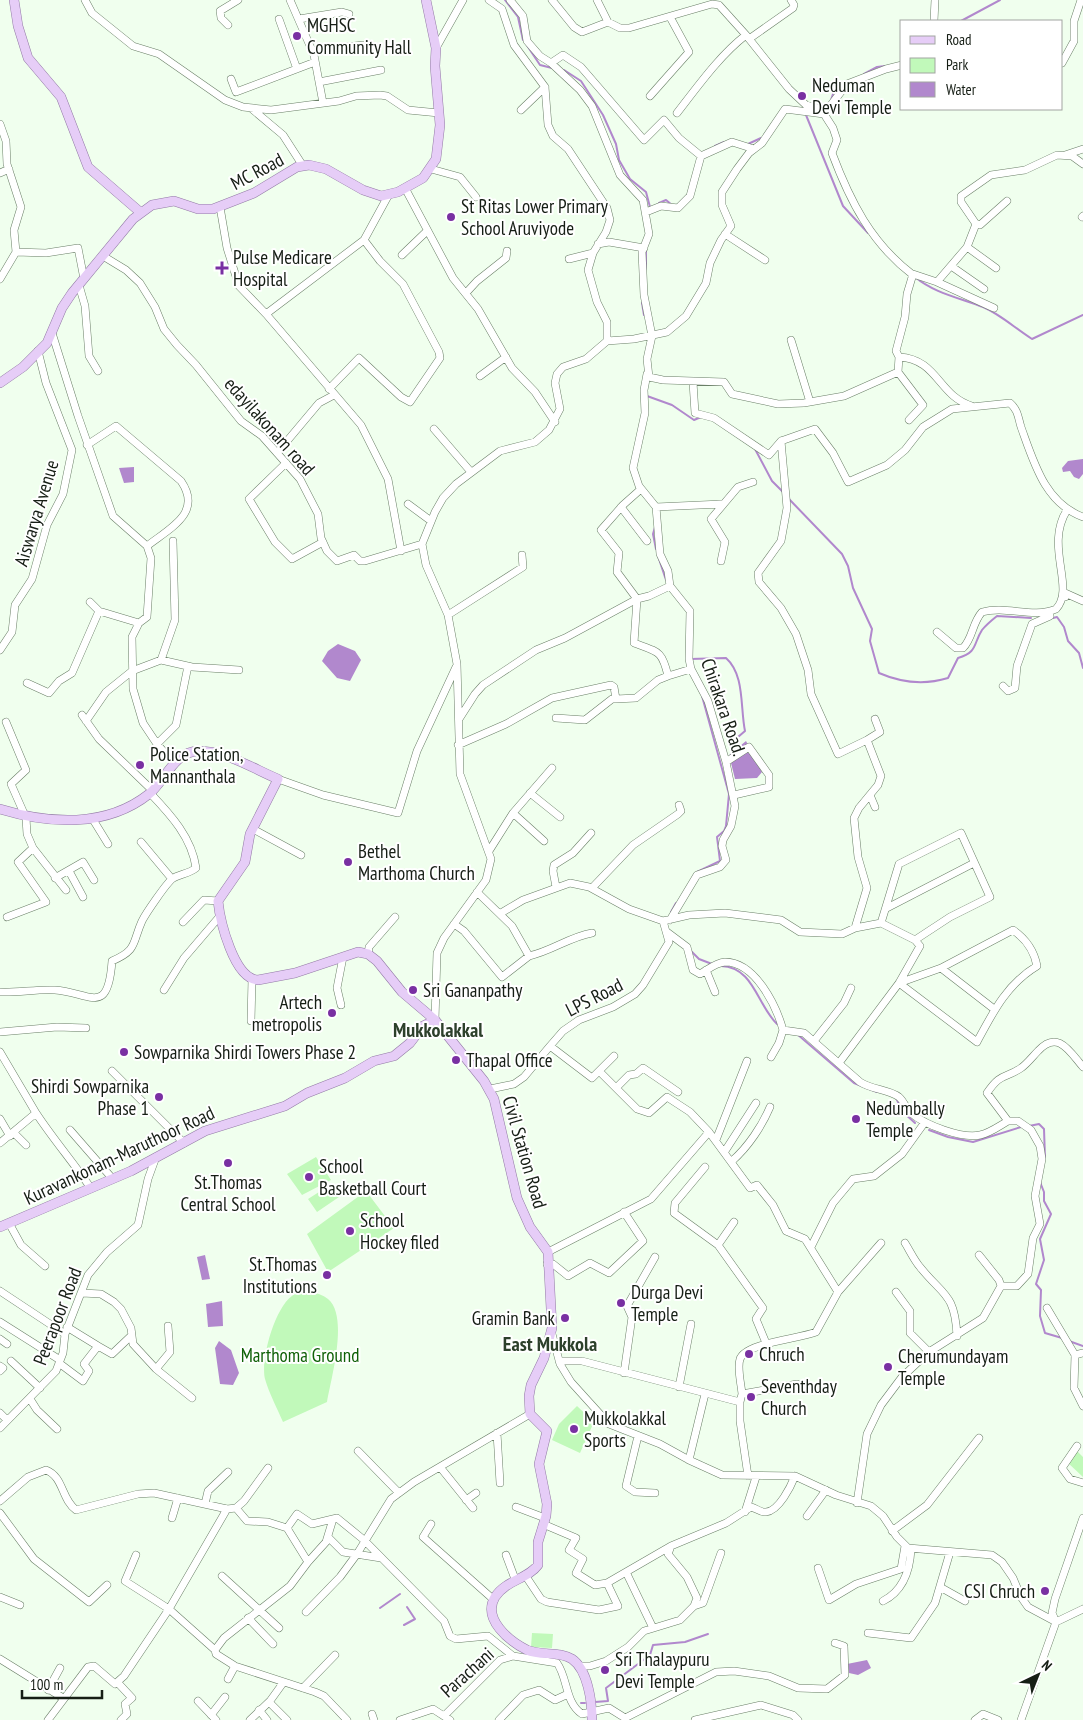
<svg xmlns="http://www.w3.org/2000/svg" width="1083" height="1720" font-family="'PT Sans Narrow',sans-serif">
<style>
.green{fill:#c1f9ba}
.water{fill:#b188cd}
.lines{fill:none;stroke-linecap:round;stroke-linejoin:round}
.stream{stroke:#b188cd;stroke-width:2}
.minor-casing{stroke:#6a7f67;stroke-width:8}
.major-casing{stroke:#927aa5;stroke-width:10}
.minor{stroke:#fff;stroke-width:7}
.major{stroke:#e6cdf7;stroke-width:9}
.poi-dot{fill:#7930a2;stroke:#fff;stroke-width:2}
.labels{text-anchor:middle;dominant-baseline:central;stroke-width:4;stroke-linejoin:round;paint-order:stroke}
.poi-label{font-size:19px;fill:#161e15;stroke:#fff;text-anchor:start}
.street-label{font-size:19px;fill:#161e15;stroke:#fff}
.park-label{font-size:19px;fill:#106108;stroke:#fff}
.neighbourhood-label{font-size:20px;font-weight:bold;fill:#2d402b;stroke:#fff}
</style>
<rect width="100%" height="100%" fill="#f0ffee"/>
<path class="green" d="M316 1157 331 1180 302 1195 287 1174Z
M330 1185 339 1197 317 1212 308 1199Z
M366 1191 394 1228 328 1272 307 1234Z
M310 1291C316 1293 323 1295 328 1299 349 1316 331 1379 327 1402L283 1422C277 1408 269 1393 265 1379 260 1359 276 1303 295 1294 299 1292 306 1292 310 1291Z
M577 1406 594 1422 580 1453 552 1440 559 1424Z
M1076 1450 1083 1457V1477L1067 1462Z
M532 1633 553 1634 552 1648 531 1647Z"/>
<path class="water" d="M1083 459V474L1079 479 1074 477 1070 471 1063 472 1062 468 1068 461Z
M134 467V482L124 483 119 468Z
M338 644 355 651 361 660 350 681 337 678 322 661 328 651Z
M746 741 762 772 757 778 735 779 729 755Z
M205 1255 210 1279 202 1280 197 1257Z
M222 1301 223 1326 208 1327 206 1304Z
M219 1341 231 1350 239 1373 233 1385 220 1384 215 1348Z
M867 1660 871 1668 858 1675 849 1673 847 1664Z"/>
<g class="lines">
<path class="stream" d="M505 0 518 17 523 40
M961 21 1000 0
M526 44 540 65 552 68
M564 70 581 81 603 115 616 144 619 160 630 179 646 192 650 207
M864 74 877 67 885 66
M831 100 834 91 844 83
M806 115 843 206 868 233
M748 144 761 138
M715 146 724 142
M659 203 666 200 672 205
M646 269V248
M915 277C934 293 960 298 983 307 1000 314 1016 329 1032 339L1083 315
M642 303 644 315
M647 396 672 405 694 420 701 417
M755 449 772 481 784 493
M789 499 842 554 848 566 853 588 872 629 870 641 879 673C902 683 925 685 948 678L958 658C978 652 973 644 982 630 986 625 992 620 997 616L1031 618
M655 527 653 534 656 549
M658 556 666 580
M1053 618 1057 617 1064 627 1068 641 1079 653 1083 668
M690 659 726 658C745 675 740 707 745 731L731 743 734 753
M697 872 720 861 717 837 724 831 726 826 729 794 702 696
M671 912 676 903
M691 951 699 959 712 964
M721 966C754 967 757 1005 777 1024
M797 1034 854 1083 877 1092
M896 1098 903 1112 915 1123
M1029 1126 1039 1124 1044 1129 1045 1158
M929 1130 948 1137 973 1142 1021 1127
M1040 1182 1044 1192V1201L1051 1214 1040 1239 1044 1260 1036 1284 1041 1290 1040 1316 1045 1333 1062 1338
M1069 1341 1083 1346
M380 1608 400 1594
M404 1625 415 1619 407 1607
M595 1702 608 1701 606 1688 650 1655 653 1645 685 1642 708 1634
M581 1703H585"/>
<defs>
<path id="minor" d="M85 0 92 13 133 46 159 54 225 100 243 107 271 110 339 101 356 96 380 95 387 96 408 110 439 113
M290 0 314 55 323 103
M510 0 523 16 527 41 540 56 551 63 563 55 581 67 644 140 664 120 679 138 701 156 732 142 754 149
M552 0 574 27 582 32 608 22 620 28H629L712 4 719 5 746 35
M597 0 608 22
M279 19 297 69
M299 19 342 12 349 14
M934 21 935 0
M228 25 221 18 220 11 238 0
M749 39 793 8 794 5 791 0
M436 48 463 0
M312 51 363 45
M551 63 580 90 592 106 620 175 643 200 649 234 642 252 644 295 652 336 647 359 649 377 663 380 724 382 732 394 778 404 804 403 844 396 898 372 923 405 909 420
M1062 63 1074 41V21L1081 0
M231 79 236 92 315 62
M319 82 381 70
M650 96 689 52 670 17
M252 109 283 135 303 166
M521 110 545 87
M677 113C698 86 720 55 746 35L789 89 806 105 817 108 824 114 833 128 837 140 832 153C850 201 871 243 913 275
M0 124 6 141 7 164 21 207 14 230 16 252 0 279
M1065 155 1083 149
M431 169 460 177 476 197
M0 173 9 169
M405 188 453 278 478 309 512 368 535 392 555 422
M220 207 227 248 239 286 266 314 361 425 388 479 401 551
M646 212 661 206 678 208 690 196 701 156
M1082 217 1083 216
M976 224 980 225 1007 201
M725 234 765 260
M598 244 609 242 644 248
M967 247 996 268
M16 252 46 253 78 248 84 279
M402 255 427 231
M103 256 126 270 140 283 155 307 164 329 177 345 196 365 241 421 262 436 300 479 318 514 321 538 327 551 337 561 354 555 360 561H365L422 544
M569 259 593 253
M951 266 984 289
M937 282 994 308
M79 285 85 306 89 356 98 371
M466 293 477 281 506 258 507 251
M266 314 364 240 388 196
M52 333 78 416 113 516 147 546 151 558 147 617 139 623 99 611 90 602
M791 340 810 402
M607 341 634 339 667 332 686 316 706 283 710 263 721 240 731 226 722 205V192L737 169 749 153 762 143 785 109 824 114 847 84 886 69 902 65
M899 357C938 359 938 396 972 406
M898 372 899 357 896 351 905 317 907 294 913 274 937 282 967 247 976 224 961 202V196L991 175 1025 170 1057 155 1072 156 1083 164
M647 374 644 390 645 413 633 468 639 486 656 507 660 554 668 571 670 586 690 611 689 659 691 669 708 701 726 762 735 806 731 826 723 840 722 846 726 860 720 867 697 875 670 920
M480 376 506 357
M693 382 695 413 714 418 769 455 781 441
M329 389 359 358 401 397 410 402 440 358 439 352 403 284 380 261 364 240
M434 429 471 472
M87 445 116 426 181 481C203 513 170 528 147 546
M277 453 319 403 334 395
M286 463 249 499 275 542 292 559 323 542
M641 489 623 505 601 530 619 553 617 572 637 599 634 643C658 652 662 650 668 676L691 669
M408 504 431 521
M621 507 647 541
M656 507 722 504
M721 561 725 542 711 519 738 487 753 482
M1065 597V593L1083 601
M448 615 523 567 522 555
M139 623 132 637 133 689 143 723 157 744 174 763
M937 632 956 648H963C973 638 972 623 982 612 1007 605 1032 619 1056 609 1076 588 1044 546 1067 510
M0 650 12 632 15 605 32 579 47 525 63 494 72 450 46 383 38 351
M161 660 175 620 173 541
M27 683 49 693 59 681 72 673 99 611
M1003 686 1008 691 1015 688 1017 666 1032 624 1050 616
M82 715 99 739 152 790
M556 718 585 720 612 699H616
M459 719 475 694 483 685 536 650 565 638 637 599 649 596 670 586
M86 721 106 692 132 671 161 660 192 667 239 670
M6 722 26 770 11 784 26 818 27 834 33 848 66 890
M867 740 838 754 811 694 808 670 796 634 781 608 759 582 758 573 781 541 787 508 781 441 815 429 833 453 848 482 887 465 905 450 923 427 952 409 1010 403C1018 410 1018 417 1021 427 1034 463 1045 503 1083 517
M157 744 176 725 188 666
M458 745 506 724 552 698 611 685 614 687 616 699 636 698 658 680 668 676
M726 762 749 747 769 775V787L734 795
M278 779 323 795 398 813 417 751 456 667
M530 793 560 817
M870 795 875 807
M513 813 544 841
M92 818 108 844
M253 829 301 855
M141 842 172 879
M489 851 513 813 552 768
M69 871 83 897
M55 878 83 862 94 880
M556 887 553 871 554 865 573 853 591 833
M592 888 633 845 678 814 681 811 679 805
M477 892 512 926 529 956C552 951 569 937 592 933
M887 908 974 863
M501 913 523 900 570 883 589 887 629 909 663 921 689 915 725 913 781 920 800 932 842 934 855 928 881 923 915 940 920 946 899 983 839 1063
M7 917 46 902 18 862 33 848
M183 922 204 900 218 901
M881 923 899 864 961 833 990 897 950 917 915 940
M454 924 464 931 502 977 529 956
M855 928 867 888 858 857 854 818 859 808 878 785 881 776 867 740 880 732 875 719
M1013 930C1026 939 1034 950 1037 966 1007 984 993 1012 977 1042L899 983 941 968Z
M667 932 687 947 693 970 700 974C709 969 715 963 725 962 755 962 776 1005 783 1030L804 1033 860 1082C872 1090 888 1089 899 1097 904 1101 906 1109 911 1113 925 1125 962 1139 980 1135 990 1133 999 1126 1008 1121L987 1093C1001 1072 1005 1079 1021 1068 1027 1064 1033 1056 1038 1051 1058 1029 1070 1052 1083 1067
M368 954 369 947 395 917
M941 968 994 1009
M706 970 715 992
M164 990 184 958 220 916
M0 992C18 993 36 989 55 990 91 993 108 1017 112 961 138 950 132 943 142 921 146 913 166 884 172 879 178 874 189 874 196 868 192 838 171 815 150 793
M341 1005 337 988 343 957
M435 1020 437 953 444 938 486 880 491 859 460 774 457 664 448 615 426 565 422 544 435 512 443 498 456 484 500 451 535 442 549 430 560 409 555 383 557 374 563 367 586 359 607 341V322L597 302 588 270 593 253 606 232 610 220 607 208 568 149 553 136 548 125 545 87 514 45 502 9 489 0
M251 1021 252 979
M0 1032 57 1027 86 1028
M814 1041 844 1003 851 988
M550 1046 563 1031 579 1020 613 1007 635 994 643 985 669 942 663 921
M0 1052 36 1113
M771 1057 779 1043 783 1030
M112 1071 184 1143
M616 1088 629 1075 636 1074 643 1068 678 1092
M490 1089 514 1084 524 1077 550 1046 592 1078 614 1056
M0 1119 10 1136
M70 1130 111 1177
M709 1132 750 1188 757 1185 773 1205 786 1231 805 1239 838 1292 816 1332C799 1339 745 1343 740 1359 737 1368 741 1383 742 1394
M14 1133 26 1145
M716 1140 747 1061
M0 1143 36 1113C53 1139 73 1162 90 1187
M725 1151 756 1103
M732 1161C748 1147 762 1126 770 1107
M705 1167 675 1203 674 1213 718 1245 763 1308 756 1319 766 1343
M9 1223 21 1245 45 1266
M905 1243C910 1251 914 1260 920 1267 943 1296 955 1293 957 1336
M718 1245 734 1222
M811 1247 833 1203 853 1179 874 1176 902 1154 925 1122
M548 1252 651 1199 709 1132 690 1112 667 1097 649 1113 637 1109 599 1071
M547 1264H553L568 1276 590 1263 609 1273 643 1241 624 1212
M1001 1286H1017L1028 1274 1033 1238 1040 1224 1035 1196 1042 1159 1040 1146 1031 1130 1018 1121H1008
M0 1291 65 1334
M838 1292 881 1243
M896 1292 910 1311V1333L929 1352
M82 1293 101 1294 114 1302 121 1309 131 1328 133 1344 156 1369 192 1398
M1047 1308 1075 1355 1074 1388 1083 1406
M0 1322 60 1360
M552 1334 560 1364 571 1382 609 1424 660 1444 689 1460 722 1475 795 1476 836 1495 871 1506 883 1516 897 1537 908 1548 992 1555 1002 1562 1013 1578 1021 1597 1028 1607 1056 1622
M0 1339 7 1344
M98 1346 112 1354 131 1336
M1075 1355 1083 1353
M11 1361 40 1388
M559 1361H582L740 1402 742 1394 797 1384
M59 1363 83 1381 89 1371 84 1364 98 1346 67 1327
M0 1366 3 1368 0 1371
M156 1369 170 1352 168 1326
M624 1373 632 1317 627 1306 655 1257
M679 1387 691 1324
M30 1399 37 1410 57 1429
M740 1402V1421L748 1476
M0 1413 7 1420
M0 1428 56 1371 63 1353 65 1334 88 1275 107 1252 138 1225 148 1179 156 1157
M497 1433 500 1483
M638 1436 626 1486 635 1492 655 1493
M1077 1446 1062 1468 1070 1479 1083 1483
M358 1451 399 1493
M689 1460 705 1394
M440 1467 473 1508
M466 1500 476 1493
M0 1501 28 1477 46 1470C64 1477 61 1499 76 1510L138 1494 154 1493 227 1509 236 1508 247 1521 268 1522 287 1528 297 1514 312 1524 337 1518 364 1540 439 1616 444 1621 450 1636 456 1639 488 1636 513 1656 557 1663C568 1678 565 1703 582 1714L609 1708 625 1718 716 1672 734 1671 769 1676 798 1688 827 1689 845 1675 844 1646 835 1643
M857 1503 867 1434 881 1405 902 1377 929 1352 983 1318 1001 1286 999 1280 979 1255
M205 1504 208 1491 228 1472
M516 1507 545 1518
M236 1508 244 1501 268 1468
M745 1512 756 1477
M0 1513 34 1559 89 1602 107 1585
M807 1516 826 1490
M172 1518 178 1498
M333 1519 326 1542 308 1562 290 1586 224 1638 215 1650 216 1654 235 1666 315 1692 324 1696 347 1720
M431 1524 423 1537 494 1600
M543 1524 576 1538 569 1550 583 1559 576 1573 595 1585 607 1583
M287 1528 308 1562
M892 1531 927 1505 979 1438
M328 1537 343 1552 381 1558
M136 1555 125 1581 169 1609 215 1650
M506 1555 515 1579
M818 1568 829 1600 856 1584 901 1569 905 1546
M626 1572 671 1546
M525 1575 541 1599 547 1602 599 1610 618 1606 607 1583 626 1572 653 1628
M222 1576 279 1628
M940 1587 965 1601
M0 1597 20 1605
M883 1601C903 1591 910 1570 911 1549
M694 1606 703 1603 721 1553
M306 1612 340 1577 357 1554 391 1499 414 1482 530 1414
M248 1618 273 1644
M1056 1622 1052 1613 1055 1599 1083 1518
M1056 1622 1083 1609
M868 1633 911 1638 935 1603 950 1552
M0 1659 63 1698
M580 1666H590L606 1661 628 1647 644 1631 680 1620 694 1606 697 1598 687 1577 668 1554 671 1546 726 1523 751 1507C756 1508 761 1513 766 1512 779 1511 791 1486 795 1476
M228 1679 235 1666
M118 1683 132 1698 125 1704 127 1714 121 1720
M303 1688 335 1655
M48 1690 60 1668
M198 1701 216 1720
M269 1702 287 1720
M259 1710 267 1720
M372 1714 374 1720
M211 1715 225 1697
M445 1715 500 1660 513 1656
M48 1720 88 1667 94 1666 115 1684 124 1676 169 1609 227 1509
M250 1720 270 1701 283 1683
M400 1720 433 1709 450 1720
M499 1720 523 1695 539 1690 555 1700 568 1694
M695 1720 761 1705 793 1715 798 1720
M975 1720 983 1714 998 1720
M1021 1720 1056 1622"/>
<path id="major" d="M14 0 18 26 28 58 61 97 88 167 140 212
M0 383 23 367 47 343 62 308 72 293 133 219 152 205 174 201 198 209H213L254 193 297 167 309 165 326 169 363 190 381 196 398 192 423 178 436 159 440 125 435 66 436 48 426 0
M0 809C49 824 106 828 149 794 165 781 174 751 199 751 226 751 254 769 278 779L250 834 245 862 218 901C220 921 234 979 258 980L295 973 358 952 368 954 377 961 402 992 435 1020 484 1081 494 1099 517 1198 530 1227 548 1252 552 1328 544 1358 531 1385 529 1396 530 1414 547 1431 539 1464 547 1504 546 1516 538 1542V1565C528 1579 506 1580 495 1597 482 1619 509 1641 527 1650 541 1656 560 1651 572 1659 588 1670 592 1702 592 1720
M0 1227 131 1171 205 1131 285 1106 307 1093 345 1078 374 1061 394 1056 410 1043 423 1026 435 1020"/>
</defs>
<use href="#minor" class="minor-casing"/>
<use href="#major" class="major-casing"/>
<use href="#minor" class="minor"/>
<use href="#major" class="major"/>
</g>
<g class="poi-dot">
<circle cx="297" cy="36" r="5"/>
<circle cx="802" cy="96" r="5"/>
<circle cx="451" cy="217" r="5"/>
<path d="M219.5 260.5h5v5h5v5h-5v5h-5v-5h-5v-5h5z"/>
<circle cx="140" cy="765" r="5"/>
<circle cx="348" cy="862" r="5"/>
<circle cx="413" cy="990" r="5"/>
<circle cx="332" cy="1013" r="5"/>
<circle cx="124" cy="1052" r="5"/>
<circle cx="456" cy="1060" r="5"/>
<circle cx="159" cy="1097" r="5"/>
<circle cx="856" cy="1119" r="5"/>
<circle cx="228" cy="1163" r="5"/>
<circle cx="309" cy="1177" r="5"/>
<circle cx="350" cy="1231" r="5"/>
<circle cx="327" cy="1275" r="5"/>
<circle cx="621" cy="1303" r="5"/>
<circle cx="565" cy="1318" r="5"/>
<circle cx="749" cy="1354" r="5"/>
<circle cx="888" cy="1367" r="5"/>
<circle cx="751" cy="1397" r="5"/>
<circle cx="574" cy="1429" r="5"/>
<circle cx="1045" cy="1591" r="5"/>
<circle cx="605" cy="1670" r="5"/>
</g>
<g class="labels">
<g class="poi-label">
<text x="307" y="25">MGHSC<tspan x="307" dy="22">Community Hall</tspan></text>
<text x="812" y="85">Neduman<tspan x="812" dy="22">Devi Temple</tspan></text>
<text x="461" y="206">St Ritas Lower Primary<tspan x="461" dy="22">School Aruviyode</tspan></text>
<text x="233" y="257">Pulse Medicare<tspan x="233" dy="22">Hospital</tspan></text>
<text x="150" y="754">Police Station,<tspan x="150" dy="22">Mannanthala</tspan></text>
<text x="358" y="851">Bethel<tspan x="358" dy="22">Marthoma Church</tspan></text>
<text x="423" y="990">Sri Gananpathy</text>
<text x="322" y="1002" text-anchor="end">Artech<tspan x="322" dy="22">metropolis</tspan></text>
<text x="134" y="1052">Sowparnika Shirdi Towers Phase 2</text>
<text x="466" y="1060">Thapal Office</text>
<text x="149" y="1086" text-anchor="end">Shirdi Sowparnika<tspan x="149" dy="22">Phase 1</tspan></text>
<text x="866" y="1108">Nedumbally<tspan x="866" dy="22">Temple</tspan></text>
<text x="319" y="1166">School<tspan x="319" dy="22">Basketball Court</tspan></text>
<text x="228" y="1182" text-anchor="middle">St.Thomas<tspan x="228" dy="22">Central School</tspan></text>
<text x="360" y="1220">School<tspan x="360" dy="22">Hockey filed</tspan></text>
<text x="317" y="1264" text-anchor="end">St.Thomas<tspan x="317" dy="22">Institutions</tspan></text>
<text x="631" y="1292">Durga Devi<tspan x="631" dy="22">Temple</tspan></text>
<text x="555" y="1318" text-anchor="end">Gramin Bank</text>
<text x="759" y="1354">Chruch</text>
<text x="898" y="1356">Cherumundayam<tspan x="898" dy="22">Temple</tspan></text>
<text x="761" y="1386">Seventhday<tspan x="761" dy="22">Church</tspan></text>
<text x="584" y="1418">Mukkolakkal<tspan x="584" dy="22">Sports</tspan></text>
<text x="1035" y="1591" text-anchor="end">CSI Chruch</text>
<text x="615" y="1659">Sri Thalaypuru<tspan x="615" dy="22">Devi Temple</tspan></text>
</g>
<g class="street-label">
<text transform="translate(257 171) rotate(-28)">MC Road</text>
<text transform="translate(270 426) rotate(48)">edayilakonam road</text>
<text transform="translate(36 513) rotate(-73)">Aiswarya Avenue</text>
<text transform="translate(724 707) rotate(71)">Chirakara Road.</text>
<text transform="translate(594 997) rotate(-27)">LPS Road</text>
<text transform="translate(525 1152) rotate(74)">Civil Station Road</text>
<text transform="translate(119 1155) rotate(-25)">Kuravankonam-Maruthoor Road</text>
<text transform="translate(57 1316) rotate(-69)">Peerapoor Road</text>
<text transform="translate(467 1672) rotate(-42)">Parachani</text>
</g>
<g class="park-label">
<text x="300" y="1355">Marthoma Ground</text>
</g>
<g class="neighbourhood-label">
<text x="438" y="1030">Mukkolakkal</text>
<text x="550" y="1344">East Mukkola</text>
</g>
</g>
<rect x="900" y="20" width="162" height="90" fill="#ffffff" stroke="#a2a5a1"/>
<rect x="910" y="36" width="25" height="8" fill="#e6cdf7" stroke="#a2a5a1"/>
<text x="946" y="45" font-size="15" fill="#161e15">Road</text>
<rect x="910" y="58" width="25" height="15" fill="#c1f9ba" stroke="#a2a5a1"/>
<text x="946" y="70" font-size="15" fill="#161e15">Park</text>
<rect x="910" y="82" width="25" height="15" fill="#b188cd" stroke="#a2a5a1"/>
<text x="946" y="95" font-size="15" fill="#161e15">Water</text>
<g transform="translate(1038 1675) rotate(43)" stroke="#ffffff" stroke-width="4" paint-order="stroke">
<path d="M0-4L9 19L0 12L-9 19Z" fill="#161e15"/>
<text y="-8" font-size="14" font-weight="bold" text-anchor="middle" fill="#161e15">N</text>
</g>
<path d="M22 1690v8h80v-8" fill="none" stroke="#161e15" stroke-width="2.5"/>
<text x="30" y="1690" font-size="15" fill="#161e15" stroke="#ffffff" stroke-width="4" paint-order="stroke">100 m</text>
</svg>
